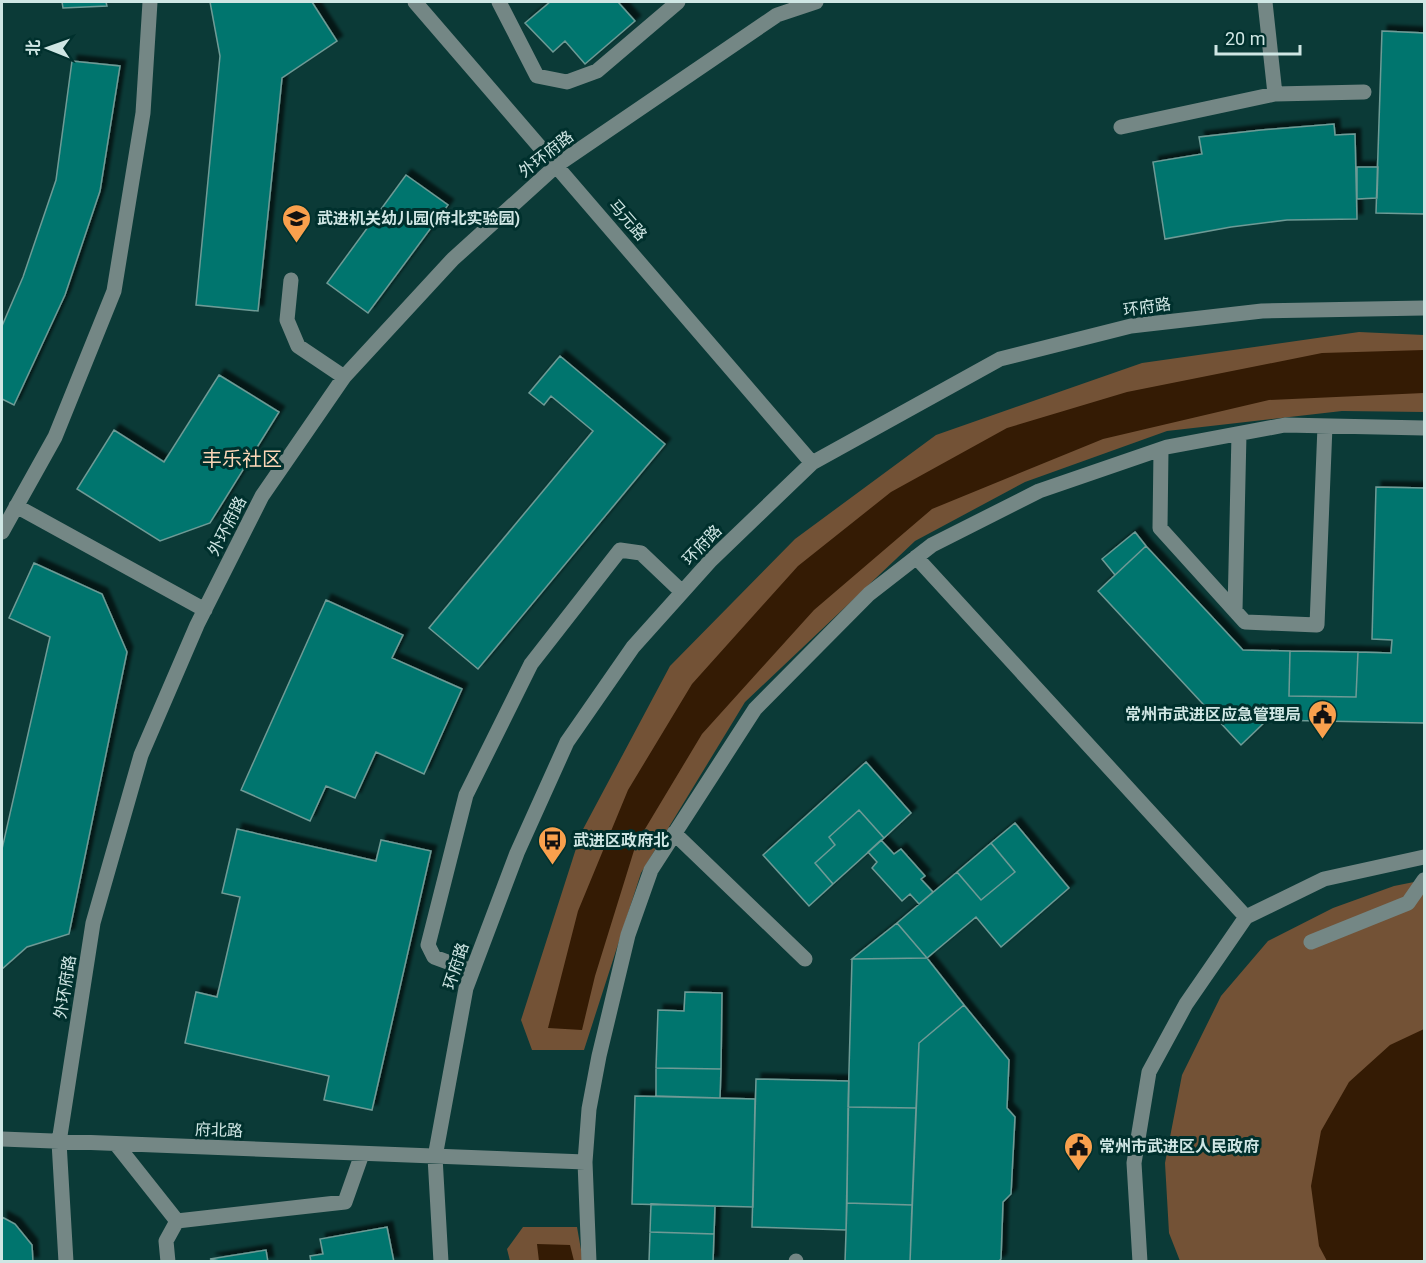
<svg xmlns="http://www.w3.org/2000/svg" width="1426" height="1263" font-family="Roboto,'Noto Sans SC',sans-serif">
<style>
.green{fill:#735236}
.water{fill:#341b04}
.building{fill:#04746e;stroke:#6e9b96;stroke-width:1.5;filter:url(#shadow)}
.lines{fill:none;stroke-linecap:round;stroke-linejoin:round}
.minor{stroke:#748785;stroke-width:15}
.labels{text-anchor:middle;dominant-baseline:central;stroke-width:6;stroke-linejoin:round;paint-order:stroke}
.street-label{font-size:16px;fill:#cfe6e4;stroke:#00302d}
.poi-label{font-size:16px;font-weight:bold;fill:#cfe6e4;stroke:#00302d;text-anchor:start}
.quarter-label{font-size:20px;fill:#fbd5b6;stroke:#00302d}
</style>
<defs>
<filter id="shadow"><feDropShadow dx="5.5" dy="-5.5" stdDeviation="1.5" flood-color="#0009"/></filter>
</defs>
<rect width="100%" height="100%" fill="#0b3a37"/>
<path class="green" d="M1359 332 1424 335V412L1342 411 1167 431 1025 482 915 541 745 702 641 873 584 1050H532L521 1020 581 833 670 666 795 539 936 435 1142 363Z
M1424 880V1261H1180L1169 1233 1165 1163 1182 1075 1221 996 1268 941 1333 908 1394 886Z
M523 1227H577L583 1261H510L507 1249Z"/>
<path class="water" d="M1424 350V393L1269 400 1103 439 932 509 814 610 702 734 636 844 595 976 582 1030 548 1028 578 911 628 790 692 684 798 566 891 492 1007 428 1127 392 1322 353Z
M1424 1029V1261H1327L1319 1246 1311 1186 1321 1131 1349 1082 1390 1045Z
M537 1244 570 1245 574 1261H539Z"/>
<path class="building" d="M62 2H106L107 6 63 8Z
M210 2H312L337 41 282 78 258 311 196 305 220 56Z
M550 2H618L635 21 585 64 565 41 553 52 525 23Z
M1382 31 1424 33V214L1376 213Z
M72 61 120 66 100 191 65 295 14 405 2 399V326L23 277 56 180Z
M1334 124 1335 135 1355 134 1357 219 1287 220 1231 227 1165 239 1153 162 1202 154 1199 137 1261 130Z
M1357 167H1378L1377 198 1357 199Z
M406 175 448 205 368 313 327 283Z
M560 356 665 444 478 669 429 628 593 431 551 396 544 405 529 393Z
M219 375 279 412 210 523 160 541 77 489 114 430 164 462Z
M1376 487 1424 488V723L1267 720 1241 745 1098 591 1146 546 1243 650 1290 651 1289 696 1356 697 1358 652 1391 653 1392 640 1372 639Z
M1135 532 1146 546 1115 575 1102 559Z
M34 563 102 594 127 652 69 934 27 947 2 969V849L50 637 9 618Z
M326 600 403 635 392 658 462 689 424 774 376 752 355 798 326 786 310 821 241 790Z
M1290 651 1358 652 1356 697 1289 696Z
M866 762 911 813 884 838 859 810 829 837 835 845 815 863 833 884 809 906 763 855Z
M859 810 884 838 833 884 815 863 835 845 829 837Z
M1015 823 1069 888 1001 947 976 917 927 958 897 923 957 872 981 900 1015 872 991 843Z
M237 829 376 861 381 840 431 851 372 1110 324 1100 329 1076 185 1043 196 992 217 997 240 897 222 893Z
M881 840 894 854 901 849 925 876 921 879 933 892 919 904 910 894 902 901 872 868 877 862 868 852Z
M991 843 1015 872 981 900 957 872Z
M897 923 927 958 852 959Z
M927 958 964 1005 919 1043 916 1108 848 1107 852 959Z
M685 992 722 993 721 1069 656 1068 658 1010 684 1011Z
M964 1005 1009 1060 1007 1108 1015 1117 1011 1194 1003 1202 1001 1259 998 1262H910L919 1043Z
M656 1068 721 1069 720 1098 656 1096Z
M756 1079 849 1081 846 1230 752 1227Z
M635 1096 755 1099 753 1207 632 1204Z
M848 1107 916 1108 912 1205 847 1203Z
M847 1203 912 1205 910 1262H845Z
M651 1204 715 1206 714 1234 650 1232Z
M2 1217 15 1224 32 1245 33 1262H2Z
M387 1227 394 1262H311L310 1256 323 1254 320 1239Z
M650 1232 714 1234 713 1262H649Z
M266 1250 268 1262H224L210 1259Z"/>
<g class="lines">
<path class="minor" d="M415 2 812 463
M499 2 537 76 567 82 597 71 678 2
M1265 2 1275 94
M1121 127 1275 94 1364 92
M291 280 287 320 298 346 344 377
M1161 450 1160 528 1245 622 1317 625 1325 426
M16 506 205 610
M2 532 55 437 114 291 143 113 150 2
M916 557 1246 917
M1235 611 1239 434
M674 833 805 959
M1311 942 1408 903 1424 880
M472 971 434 957 428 945 466 795 531 664 620 550 641 553 682 592
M2 1139 585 1162
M116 1144 177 1221
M66 1262 59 1142 93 923 141 755 197 625 262 496 344 377 453 259 557 165 777 15 816 2
M168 1262 166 1241 177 1221 345 1202 362 1154
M441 1262 435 1157 466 988 517 853 567 742 633 647 711 560 812 463 1000 359 1131 326 1262 311 1424 308
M589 1262 585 1162 589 1109 599 1056 628 935 651 870 755 709 869 594 932 545 1039 491 1167 447 1285 425 1424 428
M796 1262V1261
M1140 1262 1134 1163 1149 1072 1186 1004 1246 917 1324 879 1424 857"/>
</g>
<defs>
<symbol id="school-pin" viewBox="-11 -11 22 30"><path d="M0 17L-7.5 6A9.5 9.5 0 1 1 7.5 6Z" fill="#f9a04d" stroke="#00302d"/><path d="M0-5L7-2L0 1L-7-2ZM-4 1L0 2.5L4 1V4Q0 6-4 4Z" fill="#111"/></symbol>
<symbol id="civic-pin" viewBox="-11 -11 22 30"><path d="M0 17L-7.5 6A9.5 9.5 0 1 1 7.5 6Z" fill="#f9a04d" stroke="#00302d"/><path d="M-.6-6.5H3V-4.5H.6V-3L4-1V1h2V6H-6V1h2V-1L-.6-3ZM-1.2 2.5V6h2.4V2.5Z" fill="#111"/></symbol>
<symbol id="bus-pin" viewBox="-11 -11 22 30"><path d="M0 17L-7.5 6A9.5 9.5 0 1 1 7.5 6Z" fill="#f9a04d" stroke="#00302d"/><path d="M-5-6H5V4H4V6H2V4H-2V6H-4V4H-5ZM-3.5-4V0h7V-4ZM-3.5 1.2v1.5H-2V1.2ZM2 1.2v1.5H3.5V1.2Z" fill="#111"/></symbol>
</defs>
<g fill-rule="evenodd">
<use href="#school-pin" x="280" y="202" width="33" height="45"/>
<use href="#civic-pin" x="1306" y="698" width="33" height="45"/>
<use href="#bus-pin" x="536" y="824" width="33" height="45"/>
<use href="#civic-pin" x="1062" y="1130" width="33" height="45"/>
</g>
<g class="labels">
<g class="street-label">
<text transform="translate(546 154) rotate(-38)">外环府路</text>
<text transform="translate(628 220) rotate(49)">马元路</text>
<text transform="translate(1147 307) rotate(-8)">环府路</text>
<text transform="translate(227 526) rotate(-63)">外环府路</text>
<text transform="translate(702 545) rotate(-46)">环府路</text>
<text transform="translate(456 966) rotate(-72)">环府路</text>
<text transform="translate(65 987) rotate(-81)">外环府路</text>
<text transform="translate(219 1130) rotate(2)">府北路</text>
</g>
<g class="poi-label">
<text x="317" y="218">武进机关幼儿园(府北实验园)</text>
<text x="1301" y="714" text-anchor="end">常州市武进区应急管理局</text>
<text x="573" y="840">武进区政府北</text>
<text x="1099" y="1146">常州市武进区人民政府</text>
</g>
<g class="quarter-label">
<text x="242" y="459">丰乐社区</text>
</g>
</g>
<rect width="1426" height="1263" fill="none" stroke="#cfe6e4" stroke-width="6"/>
<g transform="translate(48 48) rotate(271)" stroke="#00302d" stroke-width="4.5" paint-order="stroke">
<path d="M0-4.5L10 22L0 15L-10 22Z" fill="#cfe6e4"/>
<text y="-9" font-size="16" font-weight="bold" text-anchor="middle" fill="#cfe6e4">北</text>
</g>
<path d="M1216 45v9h84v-9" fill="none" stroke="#cfe6e4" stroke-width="3"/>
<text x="1225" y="45" font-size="18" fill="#cfe6e4" stroke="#00302d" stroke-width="4.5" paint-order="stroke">20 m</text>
</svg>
